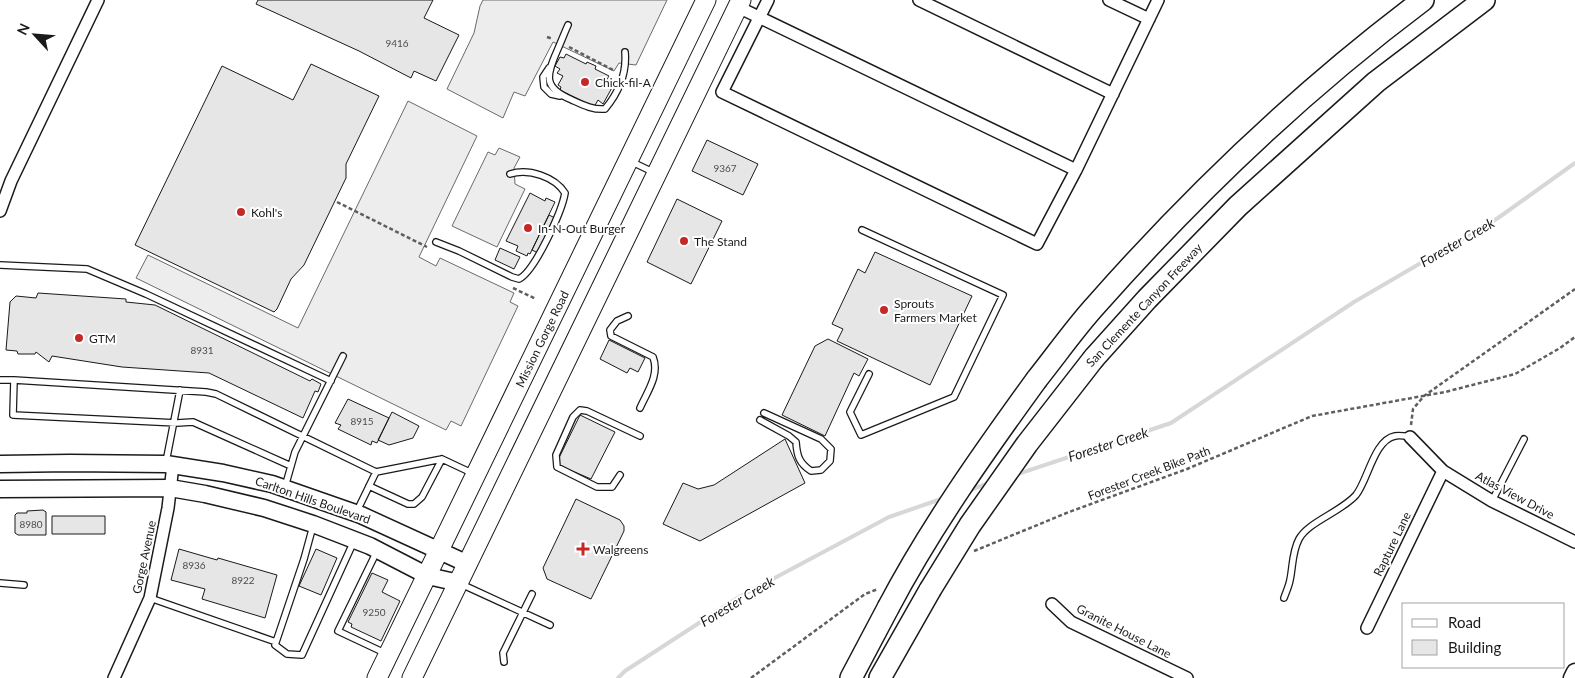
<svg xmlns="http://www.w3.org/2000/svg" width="1575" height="678" font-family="Lato,sans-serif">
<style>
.built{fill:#ededed;stroke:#6a6a6a}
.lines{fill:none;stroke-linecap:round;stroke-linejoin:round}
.stream{stroke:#d7d7d7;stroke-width:4}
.building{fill:#e6e6e6;stroke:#1a1a1a}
.service-casing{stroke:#1a1a1a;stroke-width:8}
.minor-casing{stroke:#1a1a1a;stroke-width:14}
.secondary-casing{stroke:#1a1a1a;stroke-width:19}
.primary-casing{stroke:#1a1a1a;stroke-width:21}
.motorway-casing{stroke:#1a1a1a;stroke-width:24}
.path{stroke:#5f5f5f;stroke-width:2.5;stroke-dasharray:4 2.5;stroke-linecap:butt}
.service{stroke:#fff;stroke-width:5.5}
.minor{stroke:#fff;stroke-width:11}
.secondary{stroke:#fff;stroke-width:16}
.primary{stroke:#fff;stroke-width:19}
.motorway{stroke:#fff;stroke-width:21}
.motorway-bridge-casing{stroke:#1a1a1a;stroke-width:24;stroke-linecap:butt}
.motorway-bridge{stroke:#fff;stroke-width:21}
.poi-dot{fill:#c62828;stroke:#fff;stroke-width:2}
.labels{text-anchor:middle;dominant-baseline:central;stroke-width:4;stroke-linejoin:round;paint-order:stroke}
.number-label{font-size:10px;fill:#4d4d4d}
.poi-label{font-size:12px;fill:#1a1a1a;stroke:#fff;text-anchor:start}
.street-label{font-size:12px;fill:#1a1a1a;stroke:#fff}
.water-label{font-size:14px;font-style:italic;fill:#1a1a1a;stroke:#fff}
</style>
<rect width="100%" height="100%" fill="#fff"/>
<path class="built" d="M483 0H667L636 65 619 63 614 71 553 42 525 96 514 92 503 118 447 89 474 33 480 6Z
M408 101 477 136 419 257 436 266 440 258 514 293 510 302 518 306 461 426 451 421 446 430 136 278 148 255 298 328Z
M499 148 520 157 514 168 515 184 525 189 497 247 452 226 488 152 495 155Z"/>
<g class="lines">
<path class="stream" d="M1015 475 1171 423 1354 302 1498 218 1575 163
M970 490 989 483
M618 678 625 671 739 597 889 517 944 498"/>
</g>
<path class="building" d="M258 0H433L424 18 459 35 436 81 414 71 411 78 359 51 256 4Z
M566 54 586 64 587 62 596 66 595 69 609 76 607 80 614 84 603 104 598 100 594 107 560 90 561 87 558 85 563 76 557 73 560 69 555 66 560 57 564 58Z
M311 64 379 96 346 164V178L304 265 291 279 277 309 274 312 135 245 222 66 293 100Z
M707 140 758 164 743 195 692 171Z
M530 193 545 201 546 198 555 202 530 254 528 253 527 256 516 251 518 246 506 241Z
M677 199 722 221 691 284 647 262Z
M549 215 559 220 542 255 532 250Z
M500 248 520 257 514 269 495 260Z
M875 252 972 296 930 385 837 341 843 329 832 324 858 269 865 273Z
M38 293 126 299V302L155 305 310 381 312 379 321 384 318 392 315 391 303 418 209 373 122 367 52 356 49 362 36 352 35 354H18L17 351 6 350 10 302 16 296 36 298Z
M828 339 868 359 859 376 854 373 825 436 782 415 815 346Z
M609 340 645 358 638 372 630 368 627 373 600 359Z
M348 399 389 418 377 443 372 441 371 445 338 429 341 425 335 423Z
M392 412 419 426 413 438 389 445 378 440Z
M580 415 615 432 591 479 556 464Z
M785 439 805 483 700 541 663 524 683 483 698 489 714 485Z
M576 499 620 520 624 526V531L591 599 547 579 543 568Z
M43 510 46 512V535H18L15 533V515L17 513H27V511Z
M52 516H105V534H52Z
M179 549 217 560 218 558 277 575 265 618 202 599 205 589 171 580Z
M316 549 337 558 321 595 299 586Z
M372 573 388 580 382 592 400 601 381 641 351 627 352 624 348 622Z"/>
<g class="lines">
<defs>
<path id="service" d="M568 25C564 34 561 42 557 51 546 76 543 88 572 100 583 105 593 110 605 109 619 92 627 74 625 52
M549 68 543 77 544 87 551 94 560 96
M630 161 653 172
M862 230 1003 295 954 397 861 435 850 412 869 374
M436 242 459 251 512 277 519 279C535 271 562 211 565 193 555 177 529 168 510 174
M0 265 87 269 146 294 331 381
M628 316 617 321 610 330 611 336 653 357C660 375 647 392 640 408
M0 380H14
M760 420 789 436 796 442C797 456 799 463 811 471L821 470 830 461 831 449 821 439 764 413
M166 462 180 390
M291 466 193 422 177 423 13 415 14 380 206 392 216 394 376 472 357 511
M376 472 442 459 474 474
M620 475 612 487H597L557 467 556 455 573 417 580 410 587 411 640 436
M369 486 408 504H414L422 497 442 459
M285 487 295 452 343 356
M1492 501 1524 439
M313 526 304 559 275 645 287 654 302 655 354 541
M377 551 338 631 387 654
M0 583 24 585
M461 584 550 625
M150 598 276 642
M1284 598C1286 592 1289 586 1290 580 1293 566 1292 552 1299 539 1308 522 1341 512 1356 495 1368 480 1374 440 1395 436 1399 435 1405 436 1410 437
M504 662 503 653 532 594"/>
<path id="minor" d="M768 0 722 92 1037 244 1076 170 1158 0
M919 0 1113 94
M1109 0 1149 19
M738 7 1076 170
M0 211 11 181 98 0
M1410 437 1443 471 1492 501 1575 542
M1052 604 1071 622 1187 678
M1367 628 1443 471
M114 678 150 598 168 508 173 465"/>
<path id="secondary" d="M0 464 70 463 166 464 223 473 272 484 361 515 468 564
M0 489 170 488 205 494 264 508 313 524 370 546 428 576 459 583
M1572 678 1575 672"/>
<path id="primary" d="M377 678 706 0
M412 678 741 0"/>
<path id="motorway" d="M1094 358 1147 299 1238 206 1376 82 1484 0
M1037 379C1057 354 1075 328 1096 305 1195 193 1303 90 1423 0
M851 678 888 608
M880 678 930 590"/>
</defs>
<use href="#service" class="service-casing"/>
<use href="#minor" class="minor-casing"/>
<use href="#secondary" class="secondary-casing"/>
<use href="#primary" class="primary-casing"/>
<use href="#motorway" class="motorway-casing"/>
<path class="path" d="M547 37 553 39
M569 47 615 71
M631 79 641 83
M337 202 427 247
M513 288 536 299
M1411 425 1413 409 1424 396 1575 289
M974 551 1069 512 1187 469 1312 416 1445 392 1515 374 1560 348 1575 337
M751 678 865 594 878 589"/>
<use href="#service" class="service"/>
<use href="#minor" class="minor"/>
<use href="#secondary" class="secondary"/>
<use href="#primary" class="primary"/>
<use href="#motorway" class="motorway"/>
<defs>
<path id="motorway-bridge" d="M930 590 970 525 1027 444 1094 358
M888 608C930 528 984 452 1037 379"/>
</defs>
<use href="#motorway-bridge" class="motorway-bridge-casing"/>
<use href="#motorway-bridge" class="motorway-bridge"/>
</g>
<g class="poi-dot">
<circle cx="585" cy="82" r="5"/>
<circle cx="241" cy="212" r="5"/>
<circle cx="528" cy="228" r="5"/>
<circle cx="684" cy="241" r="5"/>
<circle cx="884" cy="310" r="5"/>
<circle cx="79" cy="338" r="5"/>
<path d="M580.5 541.5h5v5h5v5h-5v5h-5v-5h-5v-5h5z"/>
</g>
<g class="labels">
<g class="number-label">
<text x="397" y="43">9416</text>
<text x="725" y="168">9367</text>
<text x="202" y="350">8931</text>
<text x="362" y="421">8915</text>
<text x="31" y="524">8980</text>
<text x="194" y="565">8936</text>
<text x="243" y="580">8922</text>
<text x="374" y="612">9250</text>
</g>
<g class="poi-label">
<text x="595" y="82">Chick-fil-A</text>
<text x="251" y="212">Kohl's</text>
<text x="538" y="228">In-N-Out Burger</text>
<text x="694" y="241">The Stand</text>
<text x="894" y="303">Sprouts<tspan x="894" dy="14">Farmers Market</tspan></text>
<text x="89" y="338">GTM</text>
<text x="593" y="549">Walgreens</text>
</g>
<g class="street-label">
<text transform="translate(1144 305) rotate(-47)">San Clemente Canyon Freeway</text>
<text transform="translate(542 339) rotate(-64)">Mission Gorge Road</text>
<text transform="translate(1149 473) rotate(-21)">Forester Creek Bike Path</text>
<text transform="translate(1515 495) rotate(28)">Atlas View Drive</text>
<text transform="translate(313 500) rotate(19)">Carlton Hills Boulevard</text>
<text transform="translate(1392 544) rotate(-64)">Rapture Lane</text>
<text transform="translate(144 557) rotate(-78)">Gorge Avenue</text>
<text transform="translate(1124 631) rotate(27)">Granite House Lane</text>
</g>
<g class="water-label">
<text transform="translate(1457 242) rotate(-30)">Forester Creek</text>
<text transform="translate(1108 444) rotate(-18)">Forester Creek</text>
<text transform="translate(737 601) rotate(-31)">Forester Creek</text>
</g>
</g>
<rect x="1402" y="603" width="162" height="65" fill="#ffffff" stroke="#a3a3a3"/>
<rect x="1412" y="619" width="25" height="8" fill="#ffffff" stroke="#a3a3a3"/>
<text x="1448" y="628" font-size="15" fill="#1a1a1a">Road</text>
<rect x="1412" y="640" width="25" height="15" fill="#e6e6e6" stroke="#a3a3a3"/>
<text x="1448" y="653" font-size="15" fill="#1a1a1a">Building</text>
<g transform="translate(35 35) rotate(296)" stroke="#ffffff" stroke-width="4" paint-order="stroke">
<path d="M0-4L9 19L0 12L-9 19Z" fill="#1a1a1a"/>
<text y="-8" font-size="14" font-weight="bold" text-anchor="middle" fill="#1a1a1a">N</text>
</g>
</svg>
